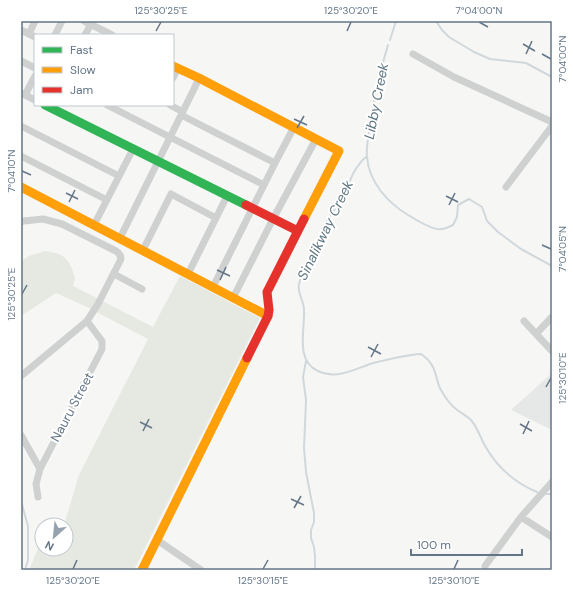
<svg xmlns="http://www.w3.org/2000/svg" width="573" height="591" font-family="'DM Sans',sans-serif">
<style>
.built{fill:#e6e8e7}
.green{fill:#e5e9e2}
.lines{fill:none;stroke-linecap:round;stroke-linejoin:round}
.stream{stroke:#d0d8dc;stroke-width:2}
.street{stroke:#cfd1d1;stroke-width:7}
.fast{stroke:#30b455;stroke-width:9}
.slow{stroke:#ff9f0a;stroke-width:9}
.jam{stroke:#e5322d;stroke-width:9}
.ticks{fill:none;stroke:#637587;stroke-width:1.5}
.labels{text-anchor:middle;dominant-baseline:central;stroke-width:4;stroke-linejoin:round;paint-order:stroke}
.street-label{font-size:13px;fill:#637587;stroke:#fff}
.water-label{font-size:14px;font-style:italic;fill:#5f7783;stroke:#fff}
.neatline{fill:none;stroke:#637587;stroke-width:1.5}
.ticks-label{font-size:10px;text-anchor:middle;fill:#637587}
</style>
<rect width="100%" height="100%" fill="#f6f6f4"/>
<path class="built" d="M552 373V430L511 410Z"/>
<path class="green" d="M45 251C66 254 69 259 75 278L73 286 153 327 180 276 260 318 134 570H29L40 544 42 545V549H66V525H64L79 475 148 339 87 307 56 293 21 316V261L29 256Z"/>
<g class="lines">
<path class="stream" d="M436 21 442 30 449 37 474 52 490 59 526 63 552 77
M390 40 396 21
M388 45C380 72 372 104 369 132 368 140 366 149 367 157 369 182 387 202 408 215 415 219 433 231 441 229 445 229 449 227 453 225L457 217 458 205 469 199 482 207 487 221 498 232 521 249 552 266
M367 156C353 167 350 183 342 197 337 207 330 216 324 225 320 233 320 241 316 248 310 260 302 271 299 284 297 293 304 301 304 310 305 330 295 361 318 371 337 380 355 369 373 363 389 359 405 355 421 354 431 361 434 367 437 379 438 383 439 387 441 390 445 397 449 404 456 409 461 413 467 416 471 420 477 427 480 436 484 444 496 466 515 483 537 492
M306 361 303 377 306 400 304 448 306 472 314 513V522L311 530V538L314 547 315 556V570
M546 494H552
M21 501 28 526V560L25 570"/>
<path class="street" d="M84 21 112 35
M21 30 35 37
M29 34 35 21
M55 35 62 21
M85 35 91 24
M413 54 454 77 552 122
M21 61 35 68
M173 78 178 68
M21 93 35 100
M25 95 35 76
M107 105 264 185
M170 105 183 112
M181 115 275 163
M21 126 119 176
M21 156 107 200
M506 187 552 126
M21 222 24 221 43 219 62 224 116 251C119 253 121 255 121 259L98 304 87 321 21 376
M94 225 133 149
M120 238 194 89 199 78
M143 250 171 194 216 218
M114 274 142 289
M188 274 227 196
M213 287 275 163 294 127
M233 298 273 219 316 139
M524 321 552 351
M536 334 552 317
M21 435 40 469
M38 497 36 484 40 469 102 349V341L87 321
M521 517 552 537
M157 540 201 570
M485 566 521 517 552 482"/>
<path class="fast" d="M45 105 246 205"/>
<path class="slow" d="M173 66 199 78 339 151 304 219
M21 187 268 316
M142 570 247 358"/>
<path class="jam" d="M246 205 298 231
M247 358 268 316 269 310 267 292 304 219"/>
</g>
<path class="ticks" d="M479 22 488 27M156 31 161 22M347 31 351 22M523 44 535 51M526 54 532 41M542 54 551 59M294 119 307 125M297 128 304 116M22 171 31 175M66 193 78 199M446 196 458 202M69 202 75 190M449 205 455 193M542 245 551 249M217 270 230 276M220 280 226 267M22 294 27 285M368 347 381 354M371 357 378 344M546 387 551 378M140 422 152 428M520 424 532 431M143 431 149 419M523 434 529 421M291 499 304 505M294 508 301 496M73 569 77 560M263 569 268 560M454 569 458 560"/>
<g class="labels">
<g class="street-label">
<text transform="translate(72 407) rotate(-62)">Nauru Street</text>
</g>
<g class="water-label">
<text transform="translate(376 101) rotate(-79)">Libby Creek</text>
<text transform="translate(325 230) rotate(-64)">Sinalikway Creek</text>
</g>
</g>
<rect width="573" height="591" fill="none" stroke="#ffffff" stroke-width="44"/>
<rect x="34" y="34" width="140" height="72" fill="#ffffff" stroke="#c1c8cf"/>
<rect x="42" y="47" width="20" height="6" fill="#30b455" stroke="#c1c8cf"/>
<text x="70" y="54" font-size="12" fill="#637587">Fast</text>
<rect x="42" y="67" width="20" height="6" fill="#ff9f0a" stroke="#c1c8cf"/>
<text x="70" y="74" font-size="12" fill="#637587">Slow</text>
<rect x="42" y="87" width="20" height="6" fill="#e5322d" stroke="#c1c8cf"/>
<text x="70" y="94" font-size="12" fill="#637587">Jam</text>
<g transform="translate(54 537) rotate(207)"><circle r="19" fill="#ffffff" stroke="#c1c8cf"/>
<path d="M0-3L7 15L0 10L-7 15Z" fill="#96a2ad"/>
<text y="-6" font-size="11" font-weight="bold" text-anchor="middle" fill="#637587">N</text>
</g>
<path d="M411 549v6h111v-6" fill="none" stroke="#637587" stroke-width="2"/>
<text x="417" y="549" font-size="12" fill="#637587" stroke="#ffffff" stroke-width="3" paint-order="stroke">100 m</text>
<rect x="22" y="22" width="529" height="547" class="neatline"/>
<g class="ticks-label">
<text x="161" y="14">125°30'25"E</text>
<text x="351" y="14">125°30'20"E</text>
<text x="479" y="14">7°04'00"N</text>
<text transform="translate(562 59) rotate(-90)" y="4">7°04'00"N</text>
<text transform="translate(11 171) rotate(-90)" y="4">7°04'10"N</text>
<text transform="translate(562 249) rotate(-90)" y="4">7°04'05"N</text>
<text transform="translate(11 294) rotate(-90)" y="4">125°30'25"E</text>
<text transform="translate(562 378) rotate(-90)" y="4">125°30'10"E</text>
<text x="73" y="584">125°30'20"E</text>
<text x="263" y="584">125°30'15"E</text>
<text x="454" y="584">125°30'10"E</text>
</g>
</svg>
